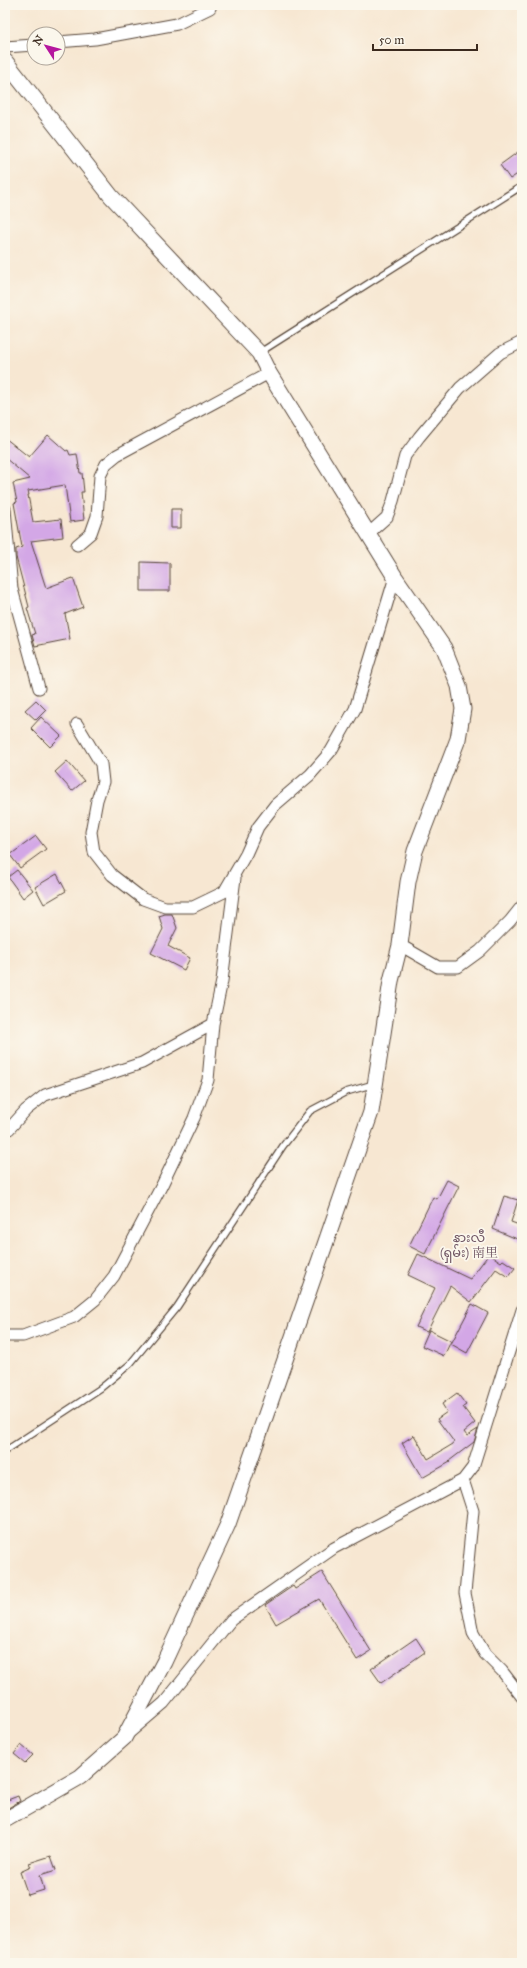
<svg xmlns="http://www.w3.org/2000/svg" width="527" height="1968" font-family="'IM FELL Great Primer','Noto Serif SC','Noto Sans Myanmar',serif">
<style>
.building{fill:#d3a7e6}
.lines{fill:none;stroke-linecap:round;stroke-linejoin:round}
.service-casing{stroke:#574639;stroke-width:8}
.minor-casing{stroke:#574639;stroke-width:13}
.secondary-casing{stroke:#574639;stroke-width:17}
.service{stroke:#fff;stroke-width:5.5}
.minor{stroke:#fff;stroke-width:11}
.secondary{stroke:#fff;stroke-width:15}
.labels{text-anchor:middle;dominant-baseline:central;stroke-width:3.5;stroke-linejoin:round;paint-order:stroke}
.quarter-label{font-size:13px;fill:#705664;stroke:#fbf7ec}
</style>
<rect width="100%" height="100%" fill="#fbf7ec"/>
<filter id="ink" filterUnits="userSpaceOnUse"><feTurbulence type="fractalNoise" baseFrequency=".025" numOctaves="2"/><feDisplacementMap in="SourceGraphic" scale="8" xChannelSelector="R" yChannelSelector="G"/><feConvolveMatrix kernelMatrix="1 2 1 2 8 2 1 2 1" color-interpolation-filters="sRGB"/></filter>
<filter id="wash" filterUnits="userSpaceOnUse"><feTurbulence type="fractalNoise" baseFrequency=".012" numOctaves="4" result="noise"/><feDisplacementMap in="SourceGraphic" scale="16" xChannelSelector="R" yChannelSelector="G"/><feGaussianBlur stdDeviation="0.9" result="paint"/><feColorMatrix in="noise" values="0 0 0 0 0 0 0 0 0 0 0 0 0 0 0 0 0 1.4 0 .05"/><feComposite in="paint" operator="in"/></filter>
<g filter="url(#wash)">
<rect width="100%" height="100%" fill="#f7e7d2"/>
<g id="blocks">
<path class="building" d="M522 149V171L510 179 500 165Z
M48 435 66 451 68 450 70 455 77 454 80 473H82L84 492H81L84 520 70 522 65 485 28 491 29 495H28L33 522 61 519 63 537 31 541 46 588 73 578 83 607 65 614 70 639 35 646 32 635 35 634 27 608 29 607 16 557V549L22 547 14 503 17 502 13 483 30 479 5 458V438L29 457Z
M171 509H181V528H171Z
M141 562 170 563V591H141Z
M36 700 46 710 36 720 25 710Z
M41 717 61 736 50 747 31 728Z
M67 761 84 781 72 791 55 772Z
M36 836 46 849 20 868 10 855Z
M17 870 33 890 23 898 8 877Z
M57 874 66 891 44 904 35 887Z
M165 914H172L177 928 168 946 190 958 184 970 151 953 163 929 159 916Z
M447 1180 459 1186 425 1254 409 1246 433 1197 437 1199Z
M504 1196 518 1200 511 1222 522 1226V1241L493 1229Z
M418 1254 470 1279 489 1254 501 1262 503 1260 515 1268 508 1277 496 1269 471 1302 450 1286 427 1332 416 1327 435 1288 408 1275Z
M472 1304 488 1313 467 1353 451 1344Z
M429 1330 451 1341 444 1356 422 1346Z
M457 1393 466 1405 463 1407 475 1423 464 1432 467 1436 478 1429 474 1442 449 1461 450 1462 422 1478 402 1443 414 1435 428 1459 453 1444 454 1442 437 1419 447 1412 442 1404Z
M322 1572 371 1651 357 1660 319 1599 276 1624 265 1605 293 1586 295 1589Z
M416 1638 425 1652 381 1683 371 1669Z
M21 1745 33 1755 25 1763 14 1754Z
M18 1796 20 1801 5 1810V1801Z
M51 1856 56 1870 40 1875 44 1890 28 1895 20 1872 31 1867 29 1863Z"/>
</g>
</g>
<g filter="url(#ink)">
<use href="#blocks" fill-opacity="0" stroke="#574639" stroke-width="1"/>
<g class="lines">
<defs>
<path id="service" d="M259 353 517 189
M5 1451 101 1388 130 1364 177 1307 283 1146 310 1111 346 1092 374 1084"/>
<path id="minor" d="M58 42 95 39 177 24 210 8 211 5
M5 47 34 45
M5 509 12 589 39 688
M368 534 387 517 393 501 405 456 419 437 460 388 500 353 522 342
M77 545 91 533 97 516 100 476 106 464 117 455 269 373
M77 724 101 764 103 782 97 800 91 832 94 852 112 875 143 899 165 907H193L224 892 246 854 258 827 275 805 310 775 331 751 355 709 395 577
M400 945 438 967H458L480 951 510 921 522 906
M5 1131 9 1129 26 1110 45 1095 142 1063 213 1024 222 981 235 878
M5 1336H23L74 1317 95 1300 114 1276 162 1185 194 1118 208 1080 213 1024
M463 1480 473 1511 465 1593 473 1633 485 1654 502 1671 522 1697
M130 1732 164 1703 231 1620 334 1548 463 1480 473 1467 522 1310"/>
<path id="secondary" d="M5 61 111 196 259 353 269 373 395 577 444 648 459 686 463 709 458 739 415 851 408 882 400 945 391 981 371 1112 228 1524 164 1662 124 1738 80 1777 5 1820"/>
</defs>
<use href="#service" class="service-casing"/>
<use href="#minor" class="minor-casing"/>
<use href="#secondary" class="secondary-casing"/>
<use href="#service" class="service"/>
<use href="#minor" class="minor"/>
<use href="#secondary" class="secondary"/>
</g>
</g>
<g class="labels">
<g class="quarter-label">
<text x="469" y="1238">နားလီ<tspan x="469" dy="15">(ရှမ်း) 南里</tspan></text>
</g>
</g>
<rect width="527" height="1968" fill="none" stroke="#fbf7ec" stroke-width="20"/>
<g transform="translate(46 46) rotate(306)"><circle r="19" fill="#fbf7ec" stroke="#aea59a"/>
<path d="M0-3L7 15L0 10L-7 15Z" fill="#b5179e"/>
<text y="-6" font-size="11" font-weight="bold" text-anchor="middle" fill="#3b2a1e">N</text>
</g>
<path d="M373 44v6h104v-6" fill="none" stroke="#3b2a1e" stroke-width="2"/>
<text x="379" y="44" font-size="12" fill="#3b2a1e" stroke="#fbf7ec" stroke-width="3" paint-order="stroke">50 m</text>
</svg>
